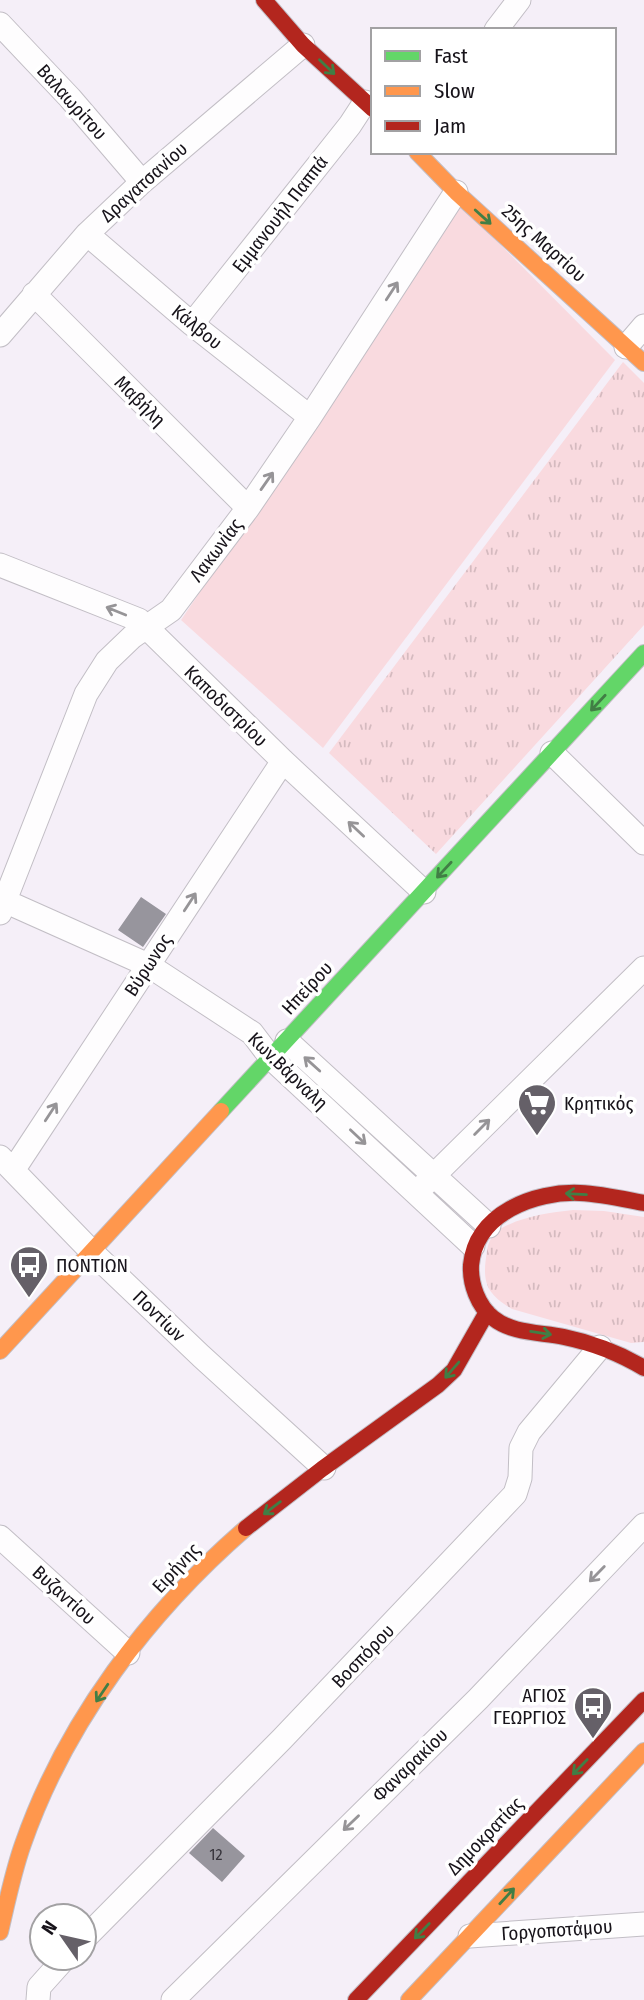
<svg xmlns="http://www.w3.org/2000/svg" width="644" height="2000" font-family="'Fira Sans Condensed',sans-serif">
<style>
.park{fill:url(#park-tufts)}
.pitch{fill:#f9dadf}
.building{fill:#97959d}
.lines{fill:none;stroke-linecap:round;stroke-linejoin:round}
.street-casing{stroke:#c2bec5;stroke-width:25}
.fast-casing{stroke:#c2bec5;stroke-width:18}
.slow-casing{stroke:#c2bec5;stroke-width:18}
.jam-casing{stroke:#c2bec5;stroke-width:18}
.street{stroke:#fefdfe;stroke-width:23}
.fast{stroke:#63d668;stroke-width:16}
.slow{stroke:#ff974d;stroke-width:16}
.jam{stroke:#b3261e;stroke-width:16}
.oneway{stroke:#417e45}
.oneway2{stroke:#969497}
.labels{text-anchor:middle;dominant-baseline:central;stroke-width:7;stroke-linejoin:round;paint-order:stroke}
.number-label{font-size:16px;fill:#37343b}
.street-label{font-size:19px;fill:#17131a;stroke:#fff}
.poi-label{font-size:19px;fill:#17131a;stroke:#fff;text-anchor:start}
</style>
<defs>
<pattern id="park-tufts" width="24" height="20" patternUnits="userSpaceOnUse" patternTransform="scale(1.75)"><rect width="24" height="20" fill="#f9dadf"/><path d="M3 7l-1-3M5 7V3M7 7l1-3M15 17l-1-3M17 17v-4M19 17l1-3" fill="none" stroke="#d5babf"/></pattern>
</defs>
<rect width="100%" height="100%" fill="#f5eff8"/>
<path class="park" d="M623 362 644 383V625L436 854 329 753Z
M573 1210 604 1211 644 1217V1342L631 1343 512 1309C485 1293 482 1281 487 1251 488 1243 492 1234 500 1229 523 1216 548 1213 573 1210Z"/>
<path class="pitch" d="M461 205 615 360 323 748 181 620Z"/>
<path class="building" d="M141 897 166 914 143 947 118 930Z
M213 1828 245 1856 222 1882 189 1853Z"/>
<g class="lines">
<defs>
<path id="street" d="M0 24 70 98 142 182
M496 30 519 0
M87 234 192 324 310 417
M34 294 248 508
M192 324 350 125 365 102
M0 335 87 234 142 182 303 45
M626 347 644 326
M0 565 139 620 283 761 424 892
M552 753 644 843
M0 899 148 965 252 1033 271 1058 473 1246
M0 913 86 694 107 661 132 637 171 610 248 508 310 417 456 192
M287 1041 489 1226
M0 1157 92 1252 201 1356 324 1468
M14 1169 283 761
M417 1192 644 968
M0 1537 128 1653
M470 1936 644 1924
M84 1939 282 1739 515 1494 520 1478 521 1448 529 1432 600 1347
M38 2000 39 1987 65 1958
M173 2000 478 1699 644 1525"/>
<path id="fast" d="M221 1111 644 653"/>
<path id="slow" d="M417 152 456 192 644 363
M0 1351 221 1111
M0 1932C7 1902 13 1872 23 1844 66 1721 149 1612 246 1528
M409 2000 644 1751"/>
<path id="jam" d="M264 0 303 45 373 109
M644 1203C623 1199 602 1194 580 1193 535 1191 476 1213 471 1265 470 1284 478 1306 493 1318 513 1334 541 1332 564 1337 593 1343 619 1353 644 1368
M246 1528 322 1469 438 1385 454 1370 487 1312
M356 2000 644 1700"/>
</defs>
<use href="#street" class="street-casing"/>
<use href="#fast" class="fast-casing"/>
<use href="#slow" class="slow-casing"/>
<use href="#jam" class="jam-casing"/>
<use href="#street" class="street"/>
<use href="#fast" class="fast"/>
<use href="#slow" class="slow"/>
<use href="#jam" class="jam"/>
</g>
<defs><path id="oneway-shaft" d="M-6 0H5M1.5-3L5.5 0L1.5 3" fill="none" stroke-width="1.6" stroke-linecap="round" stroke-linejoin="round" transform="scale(1.75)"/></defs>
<g class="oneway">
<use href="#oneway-shaft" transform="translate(327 67) rotate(44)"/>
<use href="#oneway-shaft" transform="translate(483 217) rotate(42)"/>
<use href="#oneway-shaft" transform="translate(598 703) rotate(133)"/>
<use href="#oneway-shaft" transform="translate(444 870) rotate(133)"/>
<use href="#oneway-shaft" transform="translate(576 1194) rotate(-177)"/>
<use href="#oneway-shaft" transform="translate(541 1333) rotate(9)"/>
<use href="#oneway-shaft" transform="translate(452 1370) rotate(131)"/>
<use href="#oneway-shaft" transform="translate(272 1508) rotate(143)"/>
<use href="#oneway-shaft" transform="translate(102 1693) rotate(124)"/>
<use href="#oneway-shaft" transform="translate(580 1767) rotate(134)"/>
<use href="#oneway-shaft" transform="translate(507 1896) rotate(-47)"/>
<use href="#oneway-shaft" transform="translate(422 1931) rotate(134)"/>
</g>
<g class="oneway2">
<use href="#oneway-shaft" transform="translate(392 291) rotate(-57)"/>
<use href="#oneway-shaft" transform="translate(267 481) rotate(-55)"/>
<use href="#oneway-shaft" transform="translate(116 611) rotate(-158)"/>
<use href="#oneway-shaft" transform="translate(356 829) rotate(-137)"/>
<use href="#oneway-shaft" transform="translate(190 902) rotate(-57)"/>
<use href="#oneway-shaft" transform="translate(312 1064) rotate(-138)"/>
<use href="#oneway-shaft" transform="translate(51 1112) rotate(-57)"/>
<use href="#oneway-shaft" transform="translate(482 1127) rotate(-45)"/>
<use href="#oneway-shaft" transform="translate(358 1137) rotate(43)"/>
<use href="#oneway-shaft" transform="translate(597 1574) rotate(134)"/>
<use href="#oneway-shaft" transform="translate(351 1823) rotate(136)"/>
</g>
<defs>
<symbol id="supermarket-pin" viewBox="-11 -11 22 30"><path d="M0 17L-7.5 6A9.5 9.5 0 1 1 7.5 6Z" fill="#656068" stroke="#fff"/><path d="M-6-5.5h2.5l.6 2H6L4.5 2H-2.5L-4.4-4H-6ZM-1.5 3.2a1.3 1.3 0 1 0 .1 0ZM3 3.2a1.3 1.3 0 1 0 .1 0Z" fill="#fff"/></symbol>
<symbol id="bus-pin" viewBox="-11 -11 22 30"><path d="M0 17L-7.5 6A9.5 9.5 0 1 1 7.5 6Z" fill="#656068" stroke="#fff"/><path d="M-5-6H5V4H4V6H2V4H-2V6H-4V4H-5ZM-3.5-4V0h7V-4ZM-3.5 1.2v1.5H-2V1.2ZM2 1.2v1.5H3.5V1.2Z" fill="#fff"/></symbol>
</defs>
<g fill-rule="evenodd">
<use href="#supermarket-pin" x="515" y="1081" width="44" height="60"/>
<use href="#bus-pin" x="7" y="1243" width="44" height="60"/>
<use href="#bus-pin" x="571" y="1684" width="44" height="60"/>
</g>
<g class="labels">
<g class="number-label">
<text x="216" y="1854">12</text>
</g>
<g class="street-label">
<text transform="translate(72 102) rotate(48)">Βαλαωρίτου</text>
<text transform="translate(144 182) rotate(-42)">Δραγατσανίου</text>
<text transform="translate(280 214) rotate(-52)">Εμμανουήλ Παππά</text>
<text transform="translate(544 243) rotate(42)">25ης Μαρτίου</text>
<text transform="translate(197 327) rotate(39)">Κάλβου</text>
<text transform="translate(140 401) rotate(45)">Μαβήλη</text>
<text transform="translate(216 550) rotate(-53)">Λακωνίας</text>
<text transform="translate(226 706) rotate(44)">Καποδιστρίου</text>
<text transform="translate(148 965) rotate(-57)">Βύρωνος</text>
<text transform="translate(307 988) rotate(-47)">Ηπείρου</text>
<text transform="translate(288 1071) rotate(44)">Κων.Βάρναλη</text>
<text transform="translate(159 1316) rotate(44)">Ποντίων</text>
<text transform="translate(176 1568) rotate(-47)">Ειρήνης</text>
<text transform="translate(64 1595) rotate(42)">Βυζαντίου</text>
<text transform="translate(363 1656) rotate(-46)">Βοσπόρου</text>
<text transform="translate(410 1765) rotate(-44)">Φαναρακίου</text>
<text transform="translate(485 1836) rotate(-46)">Δημοκρατίας</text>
<text transform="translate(557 1930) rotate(-4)">Γοργοποτάμου</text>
</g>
<g class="poi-label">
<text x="564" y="1103">Κρητικός</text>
<text x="56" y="1265">ΠΟΝΤΙΩΝ</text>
<text x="566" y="1695" text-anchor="end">ΑΓΙΟΣ<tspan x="566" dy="22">ΓΕΩΡΓΙΟΣ</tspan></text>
</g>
</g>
<rect x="371" y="28" width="245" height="126" fill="#ffffff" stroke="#a2a1a3" stroke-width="2"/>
<rect x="385" y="51" width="35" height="10" fill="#63d668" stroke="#a2a1a3" stroke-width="2"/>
<text x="434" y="63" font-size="21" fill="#17131a">Fast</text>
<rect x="385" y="86" width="35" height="10" fill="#ff974d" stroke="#a2a1a3" stroke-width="2"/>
<text x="434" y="98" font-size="21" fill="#17131a">Slow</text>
<rect x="385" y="121" width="35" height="10" fill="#b3261e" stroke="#a2a1a3" stroke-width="2"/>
<text x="434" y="133" font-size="21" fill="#17131a">Jam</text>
<g transform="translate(63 1937) rotate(304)"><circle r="33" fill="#ffffff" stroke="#a2a1a3" stroke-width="2"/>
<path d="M0-5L12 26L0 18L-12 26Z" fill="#656068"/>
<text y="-10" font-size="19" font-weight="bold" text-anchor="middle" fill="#17131a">N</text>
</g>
</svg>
